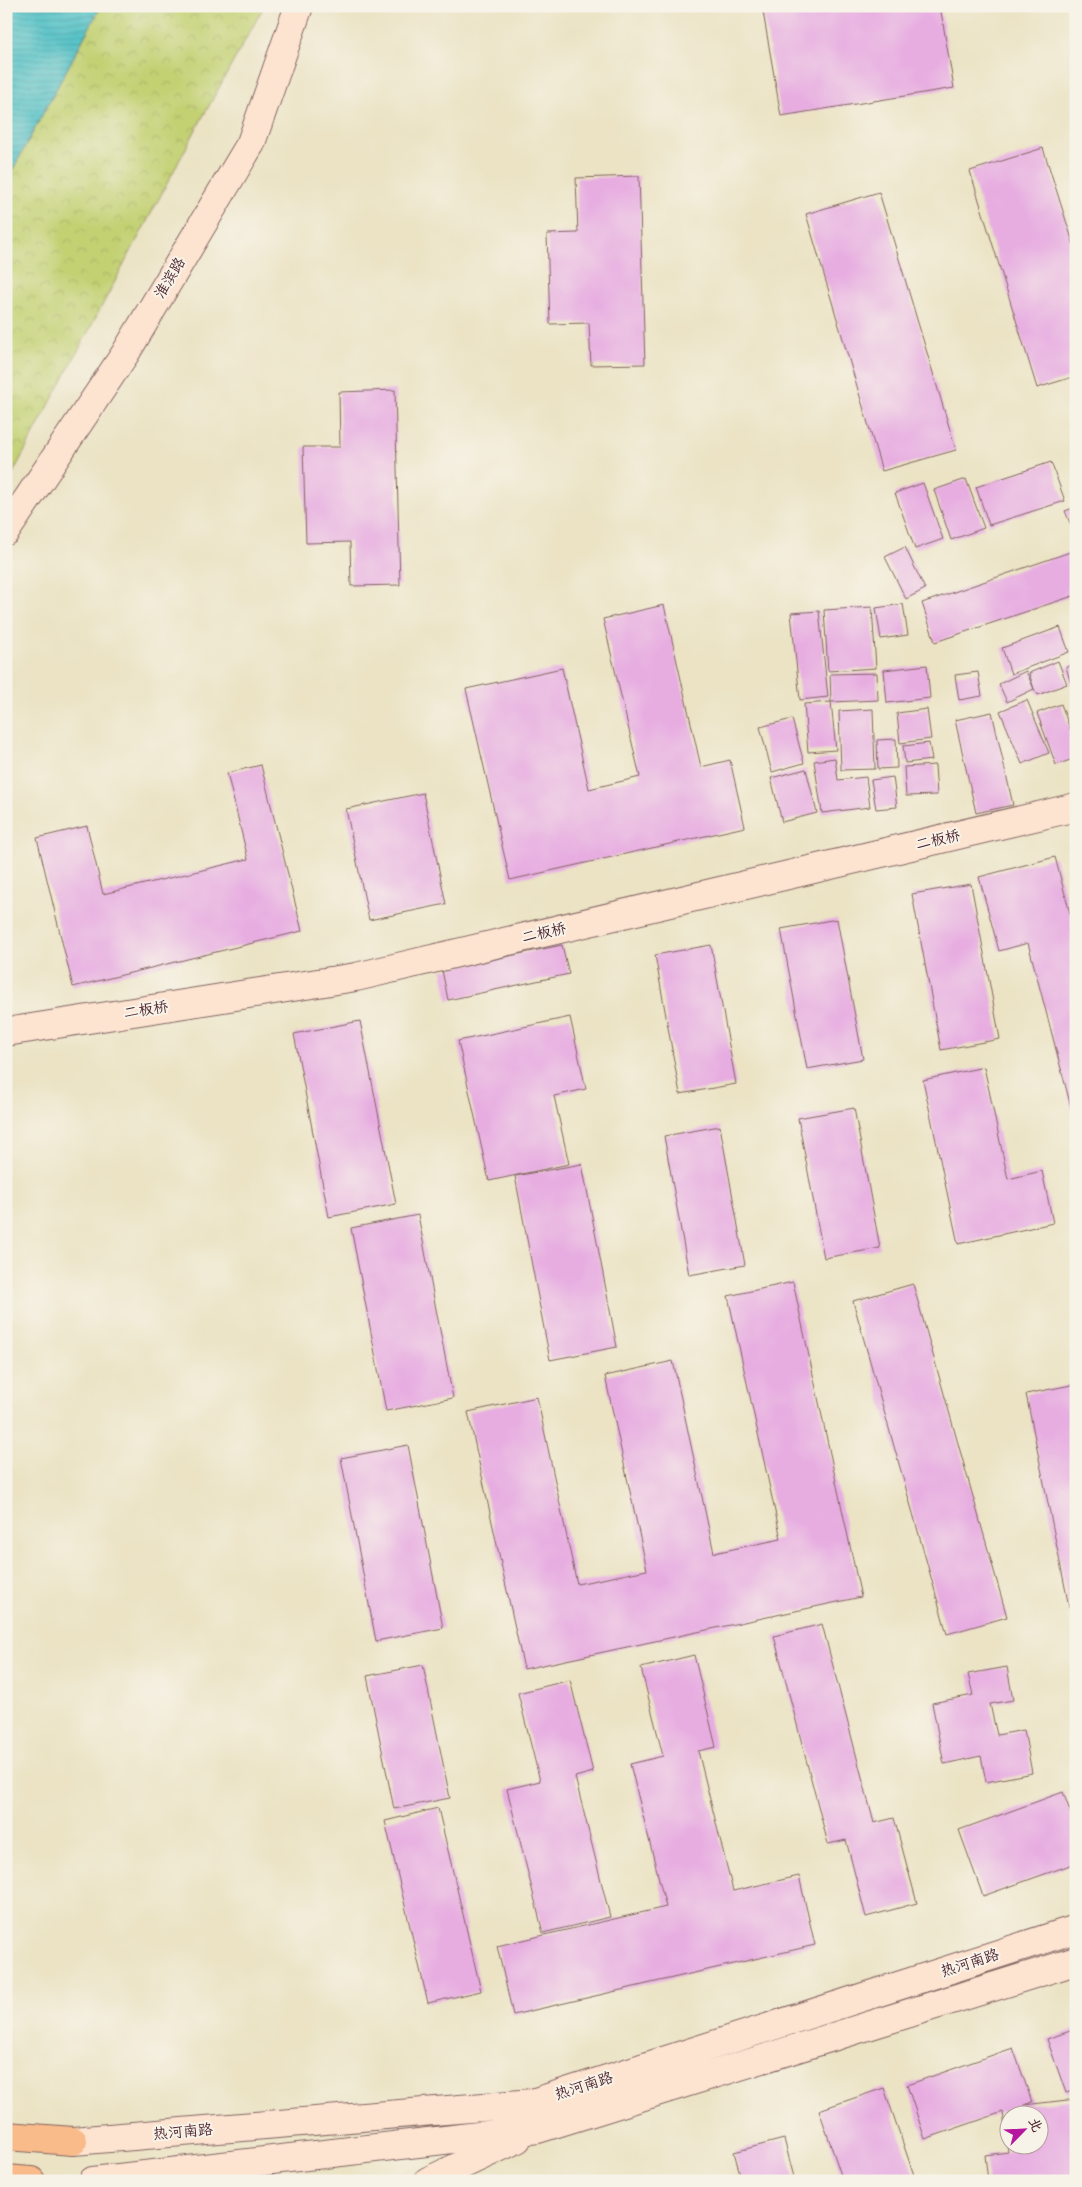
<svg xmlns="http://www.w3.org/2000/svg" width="1082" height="2187" font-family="Pangolin,'LXGW WenKai TC',sans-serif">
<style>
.park{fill:url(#park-crowns);stroke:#86784f}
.water{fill:url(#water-rules);stroke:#4f7079}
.building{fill:#e7ade1;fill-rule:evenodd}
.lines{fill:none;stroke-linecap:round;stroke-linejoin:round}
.secondary-casing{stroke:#826461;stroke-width:30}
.primary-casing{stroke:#826461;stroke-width:30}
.secondary{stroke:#fde4d1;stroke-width:28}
.primary{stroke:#fabb8b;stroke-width:28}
.labels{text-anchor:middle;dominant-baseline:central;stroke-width:4;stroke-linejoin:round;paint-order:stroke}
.street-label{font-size:15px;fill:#4a1f2b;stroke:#f7f3e8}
</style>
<defs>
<pattern id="park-crowns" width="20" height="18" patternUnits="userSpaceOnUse" patternTransform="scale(1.25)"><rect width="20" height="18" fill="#c3d173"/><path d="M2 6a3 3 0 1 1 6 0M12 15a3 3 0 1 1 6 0" fill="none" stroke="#a9b364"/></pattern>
<pattern id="water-rules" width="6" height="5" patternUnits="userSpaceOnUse" patternTransform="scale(1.25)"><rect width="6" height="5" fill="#54c2c7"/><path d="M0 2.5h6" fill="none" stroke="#4ba6ab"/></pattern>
</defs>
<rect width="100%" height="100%" fill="#f7f3e8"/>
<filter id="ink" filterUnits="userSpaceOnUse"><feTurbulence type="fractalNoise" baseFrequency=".02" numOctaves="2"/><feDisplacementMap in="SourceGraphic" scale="10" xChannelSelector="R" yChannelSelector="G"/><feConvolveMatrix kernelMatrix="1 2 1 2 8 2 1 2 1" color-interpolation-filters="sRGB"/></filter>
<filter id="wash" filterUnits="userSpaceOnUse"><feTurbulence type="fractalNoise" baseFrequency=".0096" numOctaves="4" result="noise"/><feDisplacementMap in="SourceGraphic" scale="20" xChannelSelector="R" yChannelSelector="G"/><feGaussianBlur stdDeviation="1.12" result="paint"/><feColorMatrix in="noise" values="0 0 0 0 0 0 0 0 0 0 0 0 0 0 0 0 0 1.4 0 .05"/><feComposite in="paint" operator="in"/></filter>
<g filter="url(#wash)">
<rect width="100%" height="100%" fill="#ebe3c4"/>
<path class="park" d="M101 6H264L195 131 6 486V182Z"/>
<path class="water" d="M6 6H101L6 182Z"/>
<g id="blocks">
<path class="building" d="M762 6H940L954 88 781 116Z
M1043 148 1076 252V376L1037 388 970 171Z
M639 176 645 364 591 365 589 323 550 324 547 234 578 233 576 178Z
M879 192 956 450 882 471 806 214Z
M395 390 400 585 351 586 350 542 306 543 303 447H340L339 392Z
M1051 462 1065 501 989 525 976 487Z
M966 479 984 528 951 540 934 490Z
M923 483 943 539 915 549 895 493Z
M1076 507V537L1065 511Z
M905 547 925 589 906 599 885 557Z
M1076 550V595L935 642 922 603Z
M903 604 908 635 881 639 876 608Z
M664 605 701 767 730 760 745 827 510 880 466 689 562 668 589 789 640 777 603 619Z
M872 607 876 668 828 671 824 610Z
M819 611 828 697 800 700 791 613Z
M1060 627 1069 652 1011 674 1002 648Z
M1058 661 1067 684 1038 695 1034 689 1007 702 999 684 1026 671 1034 689 1029 673Z
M1076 664V698H1075L1066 667Z
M927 665 930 698 887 703 884 670Z
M978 672 982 696 959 700 955 675Z
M877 673 878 700 831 702 836 750 808 752 804 704 831 702 830 674Z
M1027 700 1049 753 1022 764 1000 711Z
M1061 704 1076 745V758L1056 765 1037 713Z
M873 709 875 769 841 770 839 711Z
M927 709 931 739 900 743 897 713Z
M992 712 1013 805 976 813 955 720Z
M792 719 804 763 772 772 760 727Z
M896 739 897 768 878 769 877 740Z
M929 743 932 760 905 763 903 746Z
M835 758 838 780 866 777 870 807 822 813 814 761Z
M261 765 302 931 73 987 37 838 87 826 103 894 248 859 227 773Z
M935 765 937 795 906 796 904 767Z
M806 769 817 813 782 822 771 778Z
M893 777 897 807 876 809 871 780Z
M423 793 446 904 369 920 346 809Z
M1055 857 1076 936 1075 1122 1028 943 999 951 979 877Z
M971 884 1000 1039 941 1050 912 894Z
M837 919 863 1059 807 1069 781 929Z
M562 945 569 974 448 1000 442 970Z
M711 945 736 1084 680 1094 655 955Z
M570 1017 586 1089 554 1096 569 1164 489 1181 458 1041Z
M360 1021 396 1204 329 1217 294 1034Z
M984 1067 1008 1179 1042 1171 1053 1223 958 1244 923 1080Z
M854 1108 880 1248 824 1258 798 1118Z
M720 1126 745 1265 689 1275 664 1136Z
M582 1164 617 1347 550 1360 515 1176Z
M418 1215 453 1398 386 1411 351 1228Z
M793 1282 861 1597 524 1669 468 1412 537 1397 577 1584 647 1570 605 1376 673 1361 714 1553 781 1539 728 1296Z
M913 1284 1007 1617 947 1634 853 1301Z
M1076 1384V1606L1069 1607 1026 1394Z
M408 1445 443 1628 376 1641 341 1458Z
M822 1624 874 1823 894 1818 917 1903 866 1917 846 1840 828 1844 774 1636Z
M694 1655 716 1747 698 1751 733 1891 799 1876 815 1945 513 2015 497 1946 666 1907 630 1764 663 1756 641 1668Z
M423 1665 450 1798 394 1809 367 1676Z
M1007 1667 1013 1700 990 1704 997 1735 1024 1730 1032 1773 986 1782 981 1756 944 1764 932 1703 973 1695 968 1674Z
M570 1680 593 1772 575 1777 610 1917 543 1933 507 1789 540 1781 518 1693Z
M1063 1792 1076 1827V1863L983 1896 959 1830Z
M438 1808 481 1991 428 2003 385 1821Z
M1076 2029V2090L1066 2093 1047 2039Z
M1013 2048 1032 2102 1024 2105 1076 2099V2181H988L985 2155 1008 2152 1003 2112 925 2139 907 2085ZM1010 2114H1040V2144H1010Z
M884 2088 916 2181H843L819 2110Z
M784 2139 795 2181H742L734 2152Z"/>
</g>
</g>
<g filter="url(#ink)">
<use href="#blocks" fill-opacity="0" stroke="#826461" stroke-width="1"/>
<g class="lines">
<defs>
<path id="secondary" d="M6 531 125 354 251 143 299 6
M6 1032 356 977 1076 807
M73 2141 532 2103 1076 1929
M93 2181 538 2129 1076 1961
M428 2181 517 2139"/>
<path id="primary" d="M6 2136 73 2141
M6 2179 31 2181"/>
</defs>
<use href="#secondary" class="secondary-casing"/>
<use href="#primary" class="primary-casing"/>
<use href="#secondary" class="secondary"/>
<use href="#primary" class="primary"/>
</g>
</g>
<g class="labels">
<g class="street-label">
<text transform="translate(170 278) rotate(-59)">淮滨路</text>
<text transform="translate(938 840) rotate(-13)">二板桥</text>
<text transform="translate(544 933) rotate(-13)">二板桥</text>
<text transform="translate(146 1010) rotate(-9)">二板桥</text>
<text transform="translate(970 1963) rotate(-18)">热河南路</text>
<text transform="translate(584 2086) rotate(-18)">热河南路</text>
<text transform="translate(183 2132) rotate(-5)">热河南路</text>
</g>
</g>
<rect width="1082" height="2187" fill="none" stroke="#f7f3e8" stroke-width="25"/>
<g transform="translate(1024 2130) rotate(66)"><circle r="24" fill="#f7f3e8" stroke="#b29e9c"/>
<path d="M0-4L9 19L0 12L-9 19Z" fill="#b5179e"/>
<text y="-8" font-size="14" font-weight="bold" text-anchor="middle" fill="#4a1f2b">北</text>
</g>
</svg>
